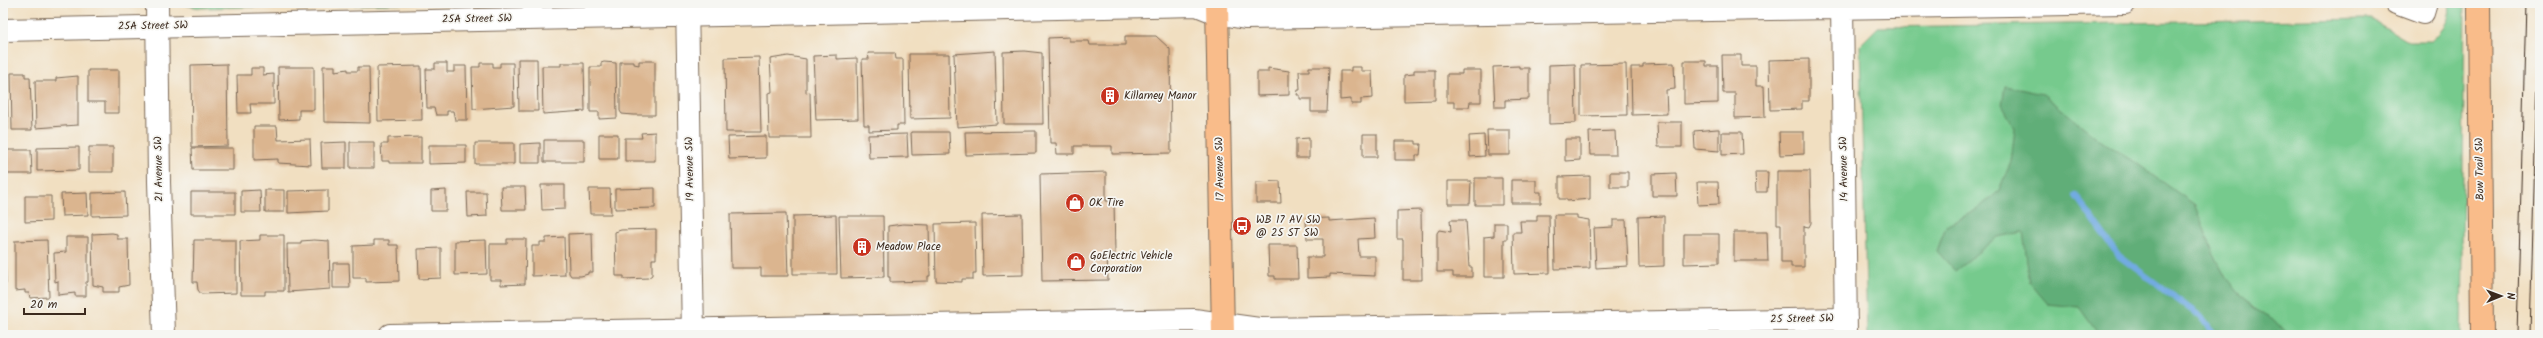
<svg xmlns="http://www.w3.org/2000/svg" width="2543" height="338" font-family="Kalam,sans-serif">
<style>
.green{fill:#76ca8d;stroke:#587a56}
.forest{fill:#60ae78;stroke:#4e6c4b}
.lines{fill:none;stroke-linecap:round;stroke-linejoin:round}
.stream{stroke:#72abe2;stroke-width:6}
.building{fill:#dbb58f}
.minor-casing{stroke:#7b6957;stroke-width:24}
.major-casing{stroke:#7b6957;stroke-width:24}
.minor{stroke:#fff;stroke-width:22}
.major{stroke:#f9bc8a;stroke-width:22}
.tram{stroke:#3b2a1e;stroke-width:1}
.labels{text-anchor:middle;dominant-baseline:central;stroke-width:3.5;stroke-linejoin:round;paint-order:stroke}
.street-label{font-size:11px;fill:#3b2a1e;stroke:#f6f6f2}
.poi-label{font-size:11px;fill:#3b2a1e;stroke:#f6f6f2;text-anchor:start}
</style>
<rect width="100%" height="100%" fill="#f6f6f2"/>
<filter id="ink" filterUnits="userSpaceOnUse"><feTurbulence type="fractalNoise" baseFrequency=".025" numOctaves="2"/><feDisplacementMap in="SourceGraphic" scale="8" xChannelSelector="R" yChannelSelector="G"/><feConvolveMatrix kernelMatrix="1 2 1 2 8 2 1 2 1" color-interpolation-filters="sRGB"/></filter>
<filter id="wash" filterUnits="userSpaceOnUse"><feTurbulence type="fractalNoise" baseFrequency=".012" numOctaves="4" result="noise"/><feDisplacementMap in="SourceGraphic" scale="16" xChannelSelector="R" yChannelSelector="G"/><feGaussianBlur stdDeviation="0.9" result="paint"/><feColorMatrix in="noise" values="0 0 0 0 0 0 0 0 0 0 0 0 0 0 0 0 0 1.4 0 .05"/><feComposite in="paint" operator="in"/></filter>
<g filter="url(#wash)">
<rect width="100%" height="100%" fill="#f1dfc1"/>
<path class="green" d="M186 3H442L200 8 185 5Z
M2449 3H2465L2461 335H1867L1860 45 1878 27 2371 19 2408 41H2431C2443 30 2452 20 2449 3Z"/>
<path class="forest" d="M2005 86 2043 94 2101 141 2139 165 2195 205 2213 252 2226 277 2253 308 2273 319 2288 335H2099L2079 307 2048 304 2030 283 2023 232 1997 237 1955 271 1937 251 1946 226 1976 210 1998 192 2011 162 2015 128 2002 105Z"/>
<g class="lines">
<path class="stream" d="M2076 196 2119 256 2201 317 2214 335"/>
</g>
<g id="blocks">
<path class="building" d="M1125 36H1156L1170 49 1171 153 1112 154V146H1074V154H1057L1056 143H1050L1048 38 1069 37V41H1089L1090 45H1125Z
M995 51 997 124 957 127 954 54Z
M1024 51 1042 53 1043 124H1004L1003 52Z
M868 53H895L896 59H903L904 125H897V130L869 131V125H864L862 59H869Z
M909 54H949L950 118 910 119Z
M837 55V59L857 58 858 119 816 120 813 56Z
M1722 55H1741V66H1756V86H1764L1765 117 1735 118V93H1723Z
M788 56 806 59V93L810 92 811 138H769L768 93 772 92 770 59Z
M759 57 761 132H726L725 58Z
M518 59H537L538 111H519Z
M1809 59V101H1802V109L1770 110 1769 60Z
M639 61H655V115H633L622 114 620 111V62H634V64L639 65Z
M1684 61H1706V66H1718V103L1684 104Z
M604 62 616 63 617 118 599 119V112H590V67H601V63Z
M435 63H447V72H454V66H466L467 120H455L453 111H447V115H436L434 108H427L426 69H435Z
M480 63H493V67H500V63H513L514 106 473 109 472 67H480Z
M561 63H584L585 111 543 114 542 66H561Z
M1674 63 1675 89 1666 90 1667 114 1632 115 1631 67H1643V64Z
M227 64 228 146 192 147 191 65Z
M1575 64 1576 123 1549 124V65Z
M1626 64 1627 115 1581 116V65Z
M323 66H335V71L348 69V71H358V67H369L370 123 324 122Z
M421 66 422 120 378 121 377 67Z
M1519 66V68H1529V99L1505 100V107H1495L1493 67Z
M278 67H314V110H299V119L279 120Z
M1309 67H1329L1327 112H1311V99H1300V95H1297L1298 90H1300L1299 71H1309Z
M1351 67H1361V71H1372L1373 98 1361 99V104H1351V99L1340 100V71H1351Z
M251 68H263V75L274 74V104H250L251 113H238L237 75H251Z
M1268 68 1289 71V95L1257 96V72H1268Z
M88 70H119V113H105V102H88Z
M1414 70H1435V100L1404 101V75L1414 74Z
M1462 70H1481V102H1470L1469 107H1454V102H1447V74H1462Z
M3 73H7L8 130H3Z
M11 73H25V77H30L32 130H12Z
M78 76V125L36 128 35 81H56V78Z
M1657 122H1682V147H1658Z
M254 126H277L278 140 310 139 311 165 278 163V159L254 160Z
M1717 129H1719V151L1695 149 1694 131Z
M1487 130H1510V155H1488Z
M1036 131V153L966 155 965 132Z
M1615 131 1616 155H1590L1589 132Z
M655 132V161H625V138H642L641 133Z
M911 132H949L950 154 912 155Z
M1722 132H1742L1743 154 1722 155Z
M1779 132H1804V154L1780 155Z
M599 134H618V159H599Z
M907 134 908 157 869 158 868 135Z
M1363 134H1377V157H1363Z
M1484 135 1485 156 1470 157 1469 136Z
M766 136V158L729 159 728 137Z
M421 137V163H389V161H382L381 144H388V138Z
M1309 138V158H1296V139Z
M1565 139H1580V160L1565 161Z
M544 140H584V162H544Z
M1395 141H1416V144H1421L1420 155H1416V160H1395Z
M346 142V168H322L321 143Z
M350 142H374V168H350Z
M475 143H514V164H475Z
M540 143V163H520V144Z
M429 145H466V163L429 164Z
M79 147V170L37 171V148Z
M89 147H113V172H89Z
M192 148H233V170H193Z
M3 150H31L32 174H3Z
M1777 171H1810L1811 223 1809 227 1804 226V267H1791V262H1781V224H1777Z
M1106 172V201H1114L1115 254H1107L1108 280 1042 281 1040 174Z
M1610 172H1628V187H1610Z
M1755 172H1768L1767 192H1756Z
M1676 173 1677 196H1652V174Z
M1590 176V199L1567 201V199H1559V177Z
M1475 178H1502V205H1475Z
M1511 180H1536V192H1541V203H1511Z
M1280 181 1281 203H1256V182Z
M1448 181H1471L1470 204H1448Z
M1697 182H1718L1719 204 1698 205Z
M541 185H565V209L542 210Z
M501 187H525L526 210H502Z
M655 188V208L615 209V189Z
M589 189H610L611 214H590Z
M260 190 261 212H241V191Z
M265 190H284V212H265Z
M328 190V211L288 213V191Z
M446 190V211H431V191Z
M125 192 126 215 92 216V193Z
M191 192H235V214H191Z
M467 192H486L487 216 468 217Z
M87 193 88 215 62 216 61 194Z
M25 196H51V221L25 222Z
M1421 210 1422 280H1403V239H1397V211Z
M786 213 788 276H761V268H731L730 214Z
M1022 214 1023 275 983 276 982 215Z
M836 215 837 274H793V216Z
M1537 215H1549L1550 273 1514 274 1513 232H1521L1520 221H1537Z
M1554 215H1577V218L1589 220 1590 268 1555 269Z
M839 216H883L884 277 841 278Z
M1664 216V266L1639 267 1638 217Z
M1329 218V221L1374 218 1375 238 1358 239 1359 256H1375V276L1330 274V277L1307 278V257H1323V239H1307L1306 219Z
M1450 220H1466L1469 267H1472V277H1453V272H1437V233L1439 230 1451 232Z
M1613 220H1626L1628 266 1596 268 1594 228 1613 227Z
M975 223 976 273H973V279H962V282L936 281 935 224Z
M1494 223H1507V239H1504V277H1484V237L1494 236Z
M903 224 929 225 930 276H928V281L890 282V277H888V226Z
M656 229V259H652V275L648 278 624 279V276H616L615 232 621 230Z
M1734 232H1767L1768 261H1734Z
M112 233 117 234V239H128L129 285 119 287V292H103V287L93 285 92 234Z
M592 233 593 272H588V274L581 276H571L569 273 568 234Z
M1684 234H1719V263L1684 264Z
M260 235H284V291H265V295H241L240 241 260 240Z
M66 237H88V282H86V296H75V293L58 295V281L55 282 54 253 66 252Z
M564 237 565 275 532 276V246H540V242H546V238Z
M507 239H526L525 284 501 285V280H490V244H507Z
M47 240 49 297 30 298 29 293H25V290L15 291V241Z
M194 240H236V293L201 294 198 290 197 282H193Z
M314 240 329 241 330 289 288 292 287 244H301V241Z
M374 240H389V245H398L399 281 366 282V278H353V246L374 245Z
M486 240 487 274 455 275V241Z
M1268 245H1297L1298 279H1275V276H1269Z
M441 248V278L419 279 418 249Z
M3 250H5L6 284H3Z
M333 263H349L350 288H333Z"/>
</g>
</g>
<g filter="url(#ink)">
<use href="#blocks" fill-opacity="0" stroke="#7b6957" stroke-width="1"/>
<g class="lines">
<defs>
<path id="minor" d="M157 3 159 182 164 335
M687 3 693 335
M1842 3 1846 335
M2396 3 2423 13 2426 3
M3 30 1197 5 1217 13 1245 18 2125 3
M390 335 1194 320 1259 329 1846 319"/>
<path id="major" d="M1217 3 1223 335
M2479 3 2482 335"/>
</defs>
<use href="#minor" class="minor-casing"/>
<use href="#major" class="major-casing"/>
<use href="#minor" class="minor"/>
<use href="#major" class="major"/>
<path class="tram" d="M2517 335 2526 3
M2530 335 2539 3"/>
</g>
</g>
<defs>
<symbol id="building-disc" viewBox="-11 -11 22 22"><circle r="9.5" fill="#c8321e" stroke="#f6f6f2"/><path d="M-4-6H4V6H1V3H-1V6H-4ZM-2.5-4.3h1.7v1.8h-1.7ZM.8-4.3h1.7v1.8H.8ZM-2.5-1h1.7V.8h-1.7ZM.8-1h1.7V.8H.8Z" fill="#fff"/></symbol>
<symbol id="shop-disc" viewBox="-11 -11 22 22"><circle r="9.5" fill="#c8321e" stroke="#f6f6f2"/><path d="M-5-2.5h2.3a2.7 3.5 0 0 1 5.4 0H5L5.5 6h-11ZM-1.5-2.5h3a1.5 2.3 0 0 0-3 0Z" fill="#fff"/></symbol>
<symbol id="bus-disc" viewBox="-11 -11 22 22"><circle r="9.5" fill="#c8321e" stroke="#f6f6f2"/><path d="M-5-6H5V4H4V6H2V4H-2V6H-4V4H-5ZM-3.5-4V0h7V-4ZM-3.5 1.2v1.5H-2V1.2ZM2 1.2v1.5H3.5V1.2Z" fill="#fff"/></symbol>
</defs>
<g fill-rule="evenodd">
<use href="#building-disc" x="1099" y="85" width="22" height="22"/>
<use href="#shop-disc" x="1064" y="192" width="22" height="22"/>
<use href="#bus-disc" x="1231" y="215" width="22" height="22"/>
<use href="#building-disc" x="851" y="236" width="22" height="22"/>
<use href="#shop-disc" x="1065" y="251" width="22" height="22"/>
</g>
<g class="labels">
<g class="street-label">
<text transform="translate(477 19) rotate(-1)">25A Street SW</text>
<text transform="translate(153 26) rotate(-1)">25A Street SW</text>
<text transform="translate(159 169) rotate(-91)">21 Avenue SW</text>
<text transform="translate(690 169) rotate(-91)">19 Avenue SW</text>
<text transform="translate(1220 169) rotate(-91)">17 Avenue SW</text>
<text transform="translate(1844 169) rotate(-91)">14 Avenue SW</text>
<text transform="translate(2480 169) rotate(-91)">Bow Trail SW</text>
<text transform="translate(1802 319) rotate(-1)">25 Street SW</text>
</g>
<g class="poi-label">
<text x="1124" y="96">Killarney Manor</text>
<text x="1089" y="203">OK Tire</text>
<text x="1256" y="220">WB 17 AV SW<tspan x="1256" dy="13">@ 25 ST SW</tspan></text>
<text x="876" y="247">Meadow Place</text>
<text x="1090" y="256">GoElectric Vehicle<tspan x="1090" dy="13">Corporation</tspan></text>
</g>
</g>
<rect width="2543" height="338" fill="none" stroke="#f6f6f2" stroke-width="16"/>
<g transform="translate(2501 296) rotate(89)" stroke="#f6f6f2" stroke-width="3" paint-order="stroke">
<path d="M0-3L7 15L0 10L-7 15Z" fill="#3b2a1e"/>
<text y="-6" font-size="11" font-weight="bold" text-anchor="middle" fill="#3b2a1e">N</text>
</g>
<path d="M24 308v6h61v-6" fill="none" stroke="#3b2a1e" stroke-width="2"/>
<text x="30" y="308" font-size="12" fill="#3b2a1e" stroke="#f6f6f2" stroke-width="3" paint-order="stroke">20 m</text>
</svg>
